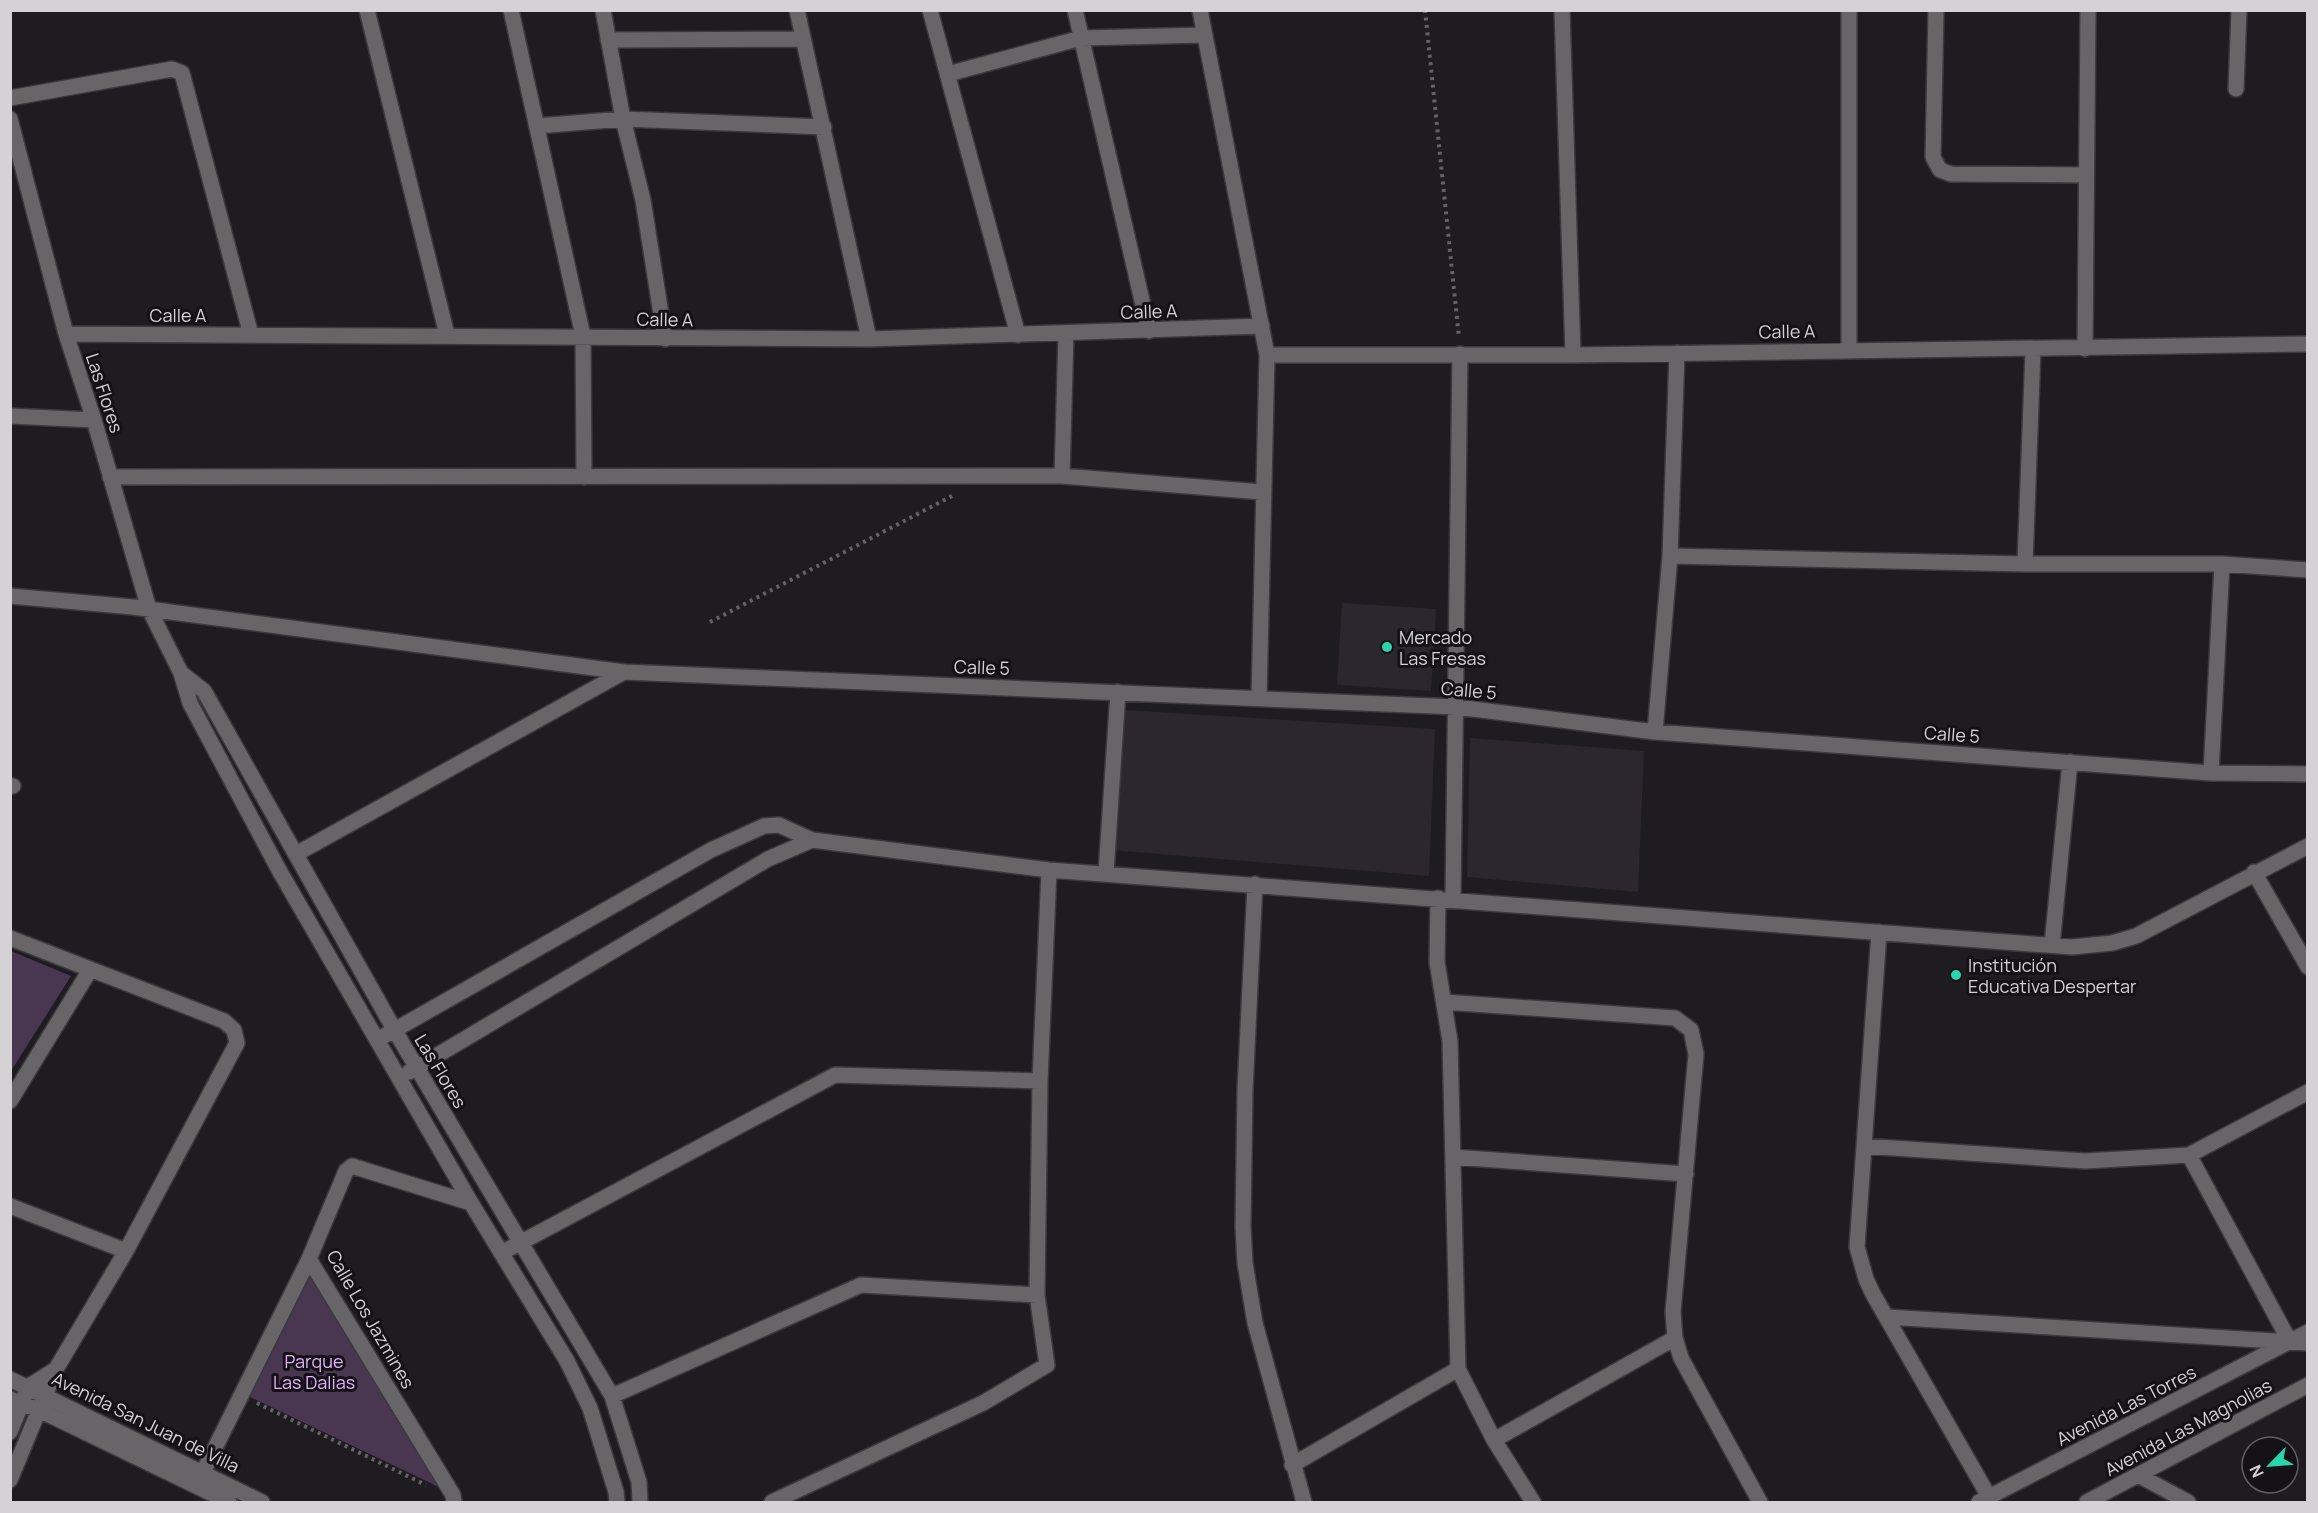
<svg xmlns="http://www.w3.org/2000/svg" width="2318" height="1513" font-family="Manrope,sans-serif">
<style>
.built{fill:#2c262f}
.green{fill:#493752}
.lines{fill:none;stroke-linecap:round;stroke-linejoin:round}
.minor-casing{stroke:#3b393d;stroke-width:18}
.path{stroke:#646266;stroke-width:4;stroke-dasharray:3 4.5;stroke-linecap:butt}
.minor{stroke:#676568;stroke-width:15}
.poi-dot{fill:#2bd5ac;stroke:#151217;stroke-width:2}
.labels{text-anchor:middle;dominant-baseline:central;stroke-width:6;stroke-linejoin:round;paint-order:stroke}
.street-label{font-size:18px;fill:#d4d2d5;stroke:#151217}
.poi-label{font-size:18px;fill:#d4d2d5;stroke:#151217;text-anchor:start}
.park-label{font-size:18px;fill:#e1b1fa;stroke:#151217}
</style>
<rect width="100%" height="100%" fill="#1e1c20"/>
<path class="built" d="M1342 603 1436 609 1431 691 1337 685Z
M1124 710 1435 729 1429 876 1111 850Z
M1470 738 1644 751 1638 892 1467 877Z"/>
<path class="green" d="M11 951 71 976 11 1071Z
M311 1272 445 1490 246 1395Z"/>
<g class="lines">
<defs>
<path id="minor" d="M367 10 447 335
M511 10 583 336 584 477
M603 10 623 119 643 200 665 339
M797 10 869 339
M930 10 1018 335
M1075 10 1149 331
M1200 10 1267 355 1259 699
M1562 10 1573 355
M1936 10 1933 157 1940 170 1951 174 2086 175
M608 40 803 39
M948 74 1081 38 1205 35
M2236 89 2239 10
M10 98 172 69 182 73 251 335
M10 119 66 334 94 420 149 609 181 673 190 703 279 870 471 1203 567 1361 590 1408 616 1492 617 1502
M537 126 623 119 824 127
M66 334 869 339 1262 326
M1849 349V10
M2085 349 2088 10
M1267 355H1573L2308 344
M10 416 94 420
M1062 476 1066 334
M110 477 1062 476 1262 492
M1670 556 2025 564H2222L2308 570
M2025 564 2033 350
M10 596 133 607 624 672 1457 707 1655 732 2211 773 2308 774
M181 673 204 691 395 1031 612 1396 639 1482 640 1502
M1655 732 1670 556 1677 353
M2211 773 2222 564
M10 786H13
M296 854 624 672
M2254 872 2308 967
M1106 873 1118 692
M1255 884 1245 1090 1243 1227 1245 1263 1255 1323 1304 1502
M1453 898 1460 354
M1879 932 1857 1247 1866 1279 1873 1294 1992 1502
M10 938 224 1021 234 1030 237 1043 126 1251 56 1369 10 1480
M2052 945 2070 762
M1444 1002 1675 1018 1691 1030 1696 1054 1673 1312 1675 1338 1681 1358 1760 1502
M377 1040 711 850 764 826 779 825 812 840 1049 870 2072 947 2112 943 2136 936 2308 846
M409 1072 768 859 812 840
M10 1101 90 970
M1864 1146 2085 1161 2189 1155 2308 1092
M2189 1155 2290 1342
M1453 1157 1686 1174
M10 1206 126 1251
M501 1253 835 1075 1040 1081
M309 1259 453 1495 454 1502
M1887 1317 2308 1343
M1458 1369 1494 1440 1533 1502
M10 1379 262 1502
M612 1396 861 1285 1037 1295
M10 1399 39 1410 229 1502
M10 1432 29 1386 56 1369
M1494 1440 1675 1338
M1292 1465 1458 1369 1450 1041 1437 962 1438 898
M203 1472 309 1259 346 1171 352 1166 471 1203
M2138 1475 2188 1502
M772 1502 983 1403 1047 1365 1037 1295 1040 1081 1049 870
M1979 1502 2308 1332
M2087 1502 2308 1385"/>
</defs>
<use href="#minor" class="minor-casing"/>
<path class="path" d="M1425 10 1459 338
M710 622 954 495
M257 1403 426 1485"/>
<use href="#minor" class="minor"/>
</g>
<g class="poi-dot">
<circle cx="1387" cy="647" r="6"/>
<circle cx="1956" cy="975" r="6"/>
</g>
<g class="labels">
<g class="street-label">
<text transform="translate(1149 311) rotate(-2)">Calle A</text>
<text x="178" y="315">Calle A</text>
<text transform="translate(665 319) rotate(1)">Calle A</text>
<text transform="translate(1787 331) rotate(-1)">Calle A</text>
<text transform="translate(105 393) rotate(72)">Las Flores</text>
<text transform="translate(982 667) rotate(2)">Calle 5</text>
<text transform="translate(1469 690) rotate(5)">Calle 5</text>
<text transform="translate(1952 734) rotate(4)">Calle 5</text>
<text transform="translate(441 1071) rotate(59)">Las Flores</text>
<text transform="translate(371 1319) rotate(60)">Calle Los Jazmines</text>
<text transform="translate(2126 1405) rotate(-27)">Avenida Las Torres</text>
<text transform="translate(146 1422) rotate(26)">Avenida San Juan de Villa</text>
<text transform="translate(2188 1427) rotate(-28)">Avenida Las Magnolias</text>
</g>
<g class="poi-label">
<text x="1399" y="637">Mercado<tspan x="1399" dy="21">Las Fresas</tspan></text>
<text x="1968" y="965">Institución<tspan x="1968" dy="21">Educativa Despertar</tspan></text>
</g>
<g class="park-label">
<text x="314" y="1361">Parque<tspan x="314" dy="21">Las Dalias</tspan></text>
</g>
</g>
<rect width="2318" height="1513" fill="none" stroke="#d4d2d5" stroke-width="24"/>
<g transform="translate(2270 1465) rotate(245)"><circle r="28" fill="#151217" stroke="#615f63" stroke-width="1.5"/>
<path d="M0-4.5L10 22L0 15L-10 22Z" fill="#2bd5ac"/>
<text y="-9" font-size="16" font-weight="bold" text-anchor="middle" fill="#d4d2d5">N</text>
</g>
</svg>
